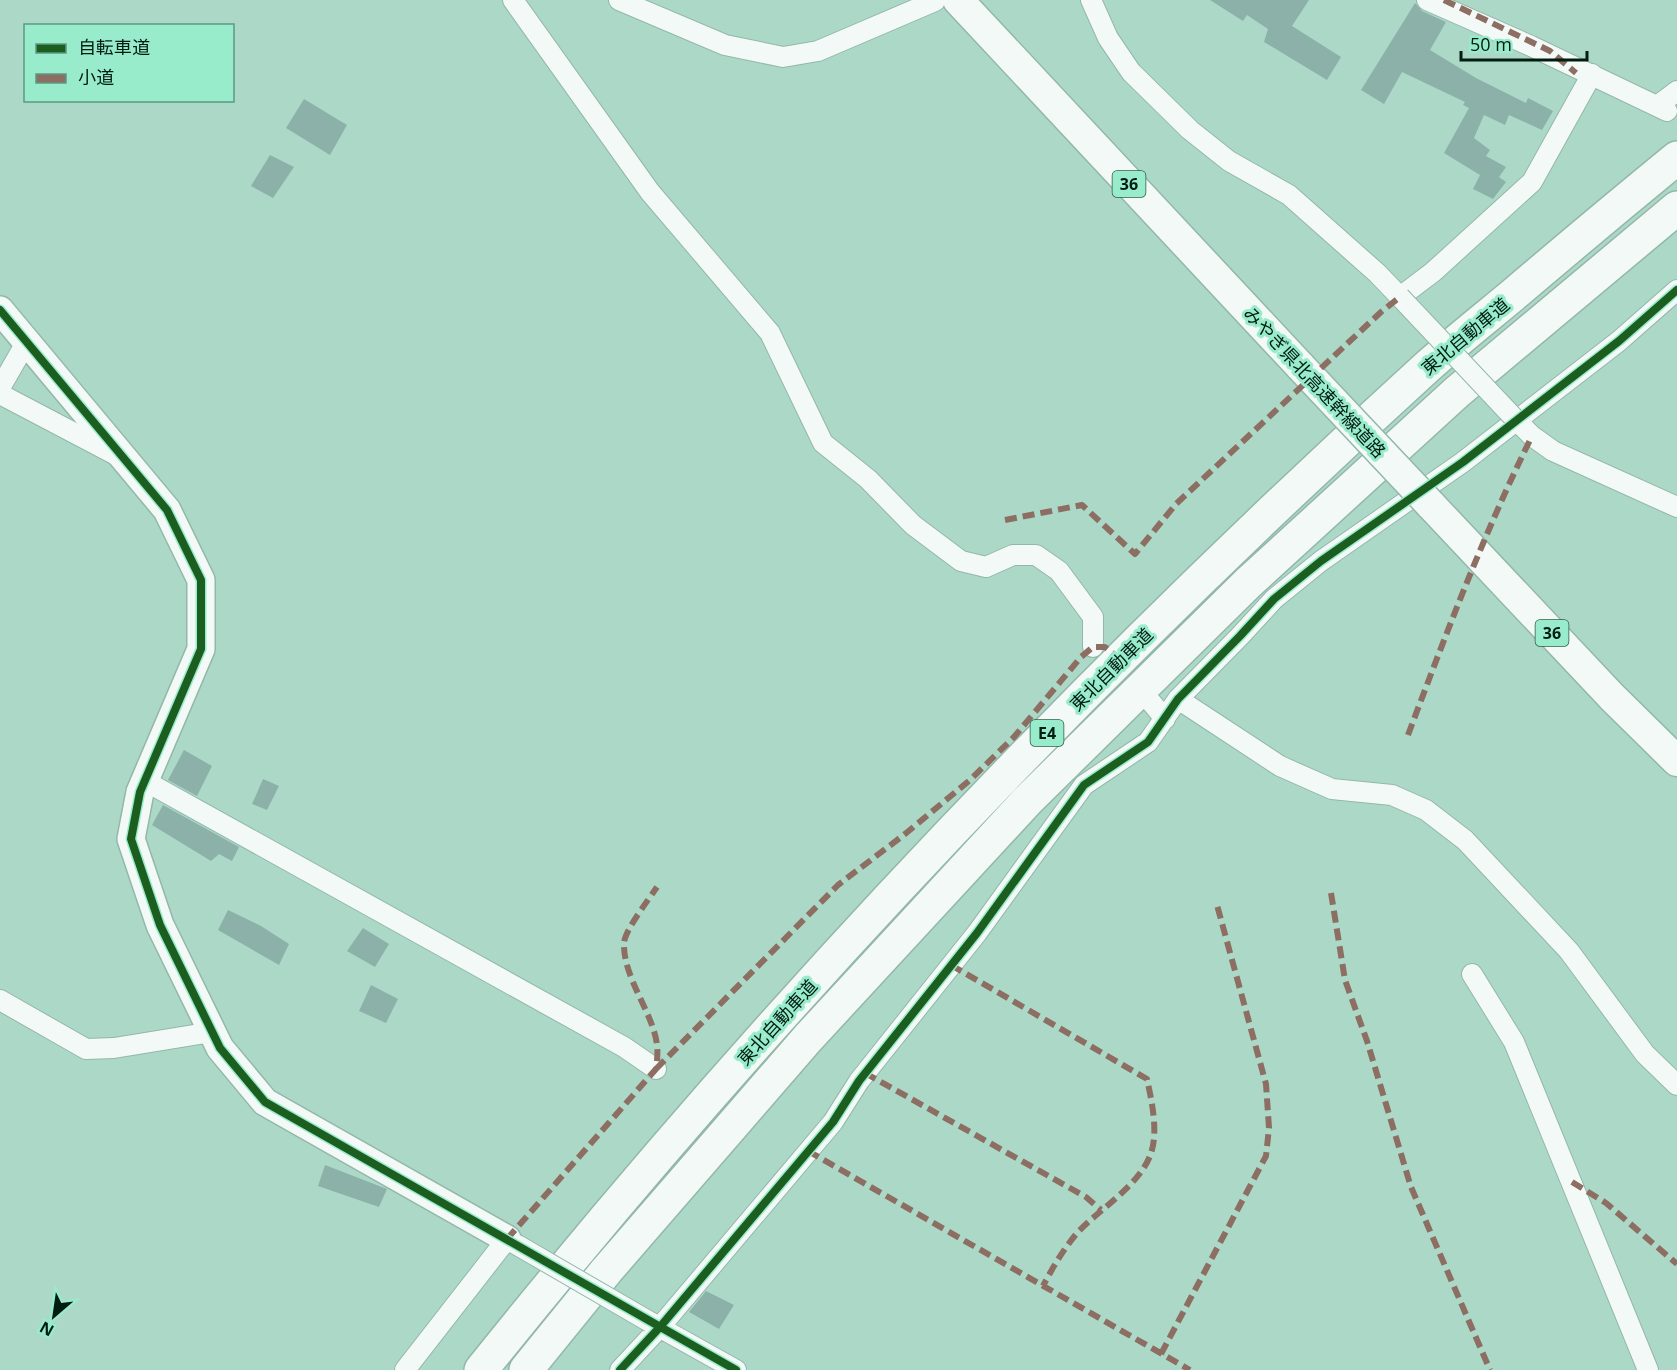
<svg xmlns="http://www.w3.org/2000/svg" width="1677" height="1370" font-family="'Open Sans','Noto Sans JP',sans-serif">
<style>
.building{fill:#8cb1a8}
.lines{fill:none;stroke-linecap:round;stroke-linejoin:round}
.street-casing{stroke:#93b7a9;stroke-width:22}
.secondary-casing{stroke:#93b7a9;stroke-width:30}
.primary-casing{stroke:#93b7a9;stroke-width:33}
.highway-casing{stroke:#93b7a9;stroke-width:36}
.street{stroke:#f3f9f7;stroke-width:20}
.secondary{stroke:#f3f9f7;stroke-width:27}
.primary{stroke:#f3f9f7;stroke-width:30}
.highway{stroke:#f3f9f7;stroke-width:33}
.street-bridge-casing{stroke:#93b7a9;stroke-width:22;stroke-linecap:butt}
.primary-bridge-casing{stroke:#93b7a9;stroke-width:33;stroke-linecap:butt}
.street-bridge{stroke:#f3f9f7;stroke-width:20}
.primary-bridge{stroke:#f3f9f7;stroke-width:30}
.quiet{stroke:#8d6e63;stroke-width:6;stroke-dasharray:12 6;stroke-linecap:butt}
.cycleway-casing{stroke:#99eccb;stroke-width:11}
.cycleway{stroke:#1b5e20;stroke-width:8}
.labels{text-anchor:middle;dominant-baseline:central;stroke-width:6;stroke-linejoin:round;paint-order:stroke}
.shield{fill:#99eccb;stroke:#2e5b4a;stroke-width:1.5}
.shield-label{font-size:16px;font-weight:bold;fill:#001d12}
.street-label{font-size:18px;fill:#001d12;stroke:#99eccb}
</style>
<rect width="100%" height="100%" fill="#acd9c7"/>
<path class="building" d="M1210 0H1309L1292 26 1341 57 1327 80 1264 42 1268 29 1247 15 1243 21Z
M1415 3 1422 11 1446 22 1430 50 1476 78 1526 103 1528 98 1553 111 1542 130 1509 115 1505 125 1484 115 1474 138 1490 150 1486 156 1506 167 1499 177 1506 182 1493 199 1473 189 1480 175 1444 153 1469 108 1463 105 1465 102 1402 72 1384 104 1361 90Z
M304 99 347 125 330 155 286 128Z
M270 155 294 167 273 198 251 186Z
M184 750 212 766 197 796 168 780Z
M263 779 279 786 267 810 252 804Z
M163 805 239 847 232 861 219 854 211 861 152 825Z
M228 910 261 926 289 944 279 965 218 930Z
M363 928 389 944 375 967 347 951Z
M371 985 398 999 386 1023 359 1011Z
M325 1165 387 1189 379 1207 318 1186Z
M706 1291 734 1305 719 1329 689 1312Z"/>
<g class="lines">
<defs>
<path id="street" d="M513 0 650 192 770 333 823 443 868 479 913 525 961 561 986 567 1013 555H1036L1059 571 1093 617V647
M619 0 725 45 783 57 818 51 935 1
M1091 0 1108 38 1131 72 1190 130 1229 161 1289 195 1377 273 1400 297 1433 272 1532 182 1592 74
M1427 0 1531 46 1667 111
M1657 106 1677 91
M0 388 27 341
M0 394 116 455
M1516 420 1532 436 1553 451 1677 507
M1178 699 1280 766 1332 789 1392 795 1426 810 1465 840 1569 951 1645 1054 1677 1085
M1151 702 1165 719
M145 781 624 1047 656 1069
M1472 974 1514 1042 1648 1370
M0 1000 86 1049 114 1048 212 1032
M650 1322 736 1370
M405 1370 507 1239 517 1245
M620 1370 660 1327 833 1122 859 1081 977 933 1084 785 1148 742 1178 699 1240 636 1274 599 1321 561 1463 462 1619 341 1677 290"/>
<path id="secondary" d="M0 310 167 510 201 580V649L140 792 131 839 160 925 220 1048 265 1102 507 1239"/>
<path id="primary" d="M958 0 1301 367
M1430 504 1612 697 1677 761"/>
<path id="highway" d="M481 1370C769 1011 1087 676 1427 367 1455 342 1484 319 1513 295 1567 249 1622 203 1677 158
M526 1370 607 1270 808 1038 1027 801 1248 583 1457 392 1677 208"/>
</defs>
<use href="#street" class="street-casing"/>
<use href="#secondary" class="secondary-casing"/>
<use href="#primary" class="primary-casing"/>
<use href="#highway" class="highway-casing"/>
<use href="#street" class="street"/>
<use href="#secondary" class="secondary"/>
<use href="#primary" class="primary"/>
<use href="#highway" class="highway"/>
<defs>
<path id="street-bridge" d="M1400 297 1516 420
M519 1246 650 1322"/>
<path id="primary-bridge" d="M1301 367 1430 504"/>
</defs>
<use href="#street-bridge" class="street-bridge-casing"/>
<use href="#primary-bridge" class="primary-bridge-casing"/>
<use href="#street-bridge" class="street-bridge"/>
<use href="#primary-bridge" class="primary-bridge"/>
<path class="quiet" d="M1444 0 1550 51 1576 73
M1005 520 1082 505 1135 554 1176 504 1381 312 1400 297
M1408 735C1446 634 1484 533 1532 436
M1331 893 1345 980 1367 1041 1411 1187 1490 1370
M951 965 1147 1079C1152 1102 1159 1134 1150 1156 1138 1186 1100 1209 1078 1232 1064 1248 1053 1267 1043 1286
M656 1069 838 885 905 834 970 780 1014 737 1081 657 1093 647H1105L1115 655
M865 1073 1086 1197 1101 1210
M808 1151 1190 1370
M1572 1182 1606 1203 1677 1264
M507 1239 656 1069C657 1061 658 1053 657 1045 653 1012 623 978 624 943 625 930 649 899 657 887
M1161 1354 1266 1156 1269 1128 1266 1084 1217 905"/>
<defs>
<path id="cycleway" d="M0 310 167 510 201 580V649L140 792 131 839 160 925 220 1048 265 1102 736 1370
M620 1370 660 1327 833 1122 859 1081 977 933 1084 785 1148 742 1178 699 1240 636 1274 599 1321 561 1463 462 1619 341 1677 290"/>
</defs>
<use href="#cycleway" class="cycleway-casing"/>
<use href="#cycleway" class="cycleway"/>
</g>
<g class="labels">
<g class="shield">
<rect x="1112.5" y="171" width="33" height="26" rx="4.5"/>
<rect x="1535.5" y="620" width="33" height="26" rx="4.5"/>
<rect x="1030.5" y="720" width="33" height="26" rx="4.5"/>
</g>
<g class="shield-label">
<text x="1129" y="184">36</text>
<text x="1552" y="633">36</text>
<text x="1047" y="733">E4</text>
</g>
<g class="street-label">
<text transform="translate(1465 336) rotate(-40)">東北自動車道</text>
<text transform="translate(1315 382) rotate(47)">みやぎ県北高速幹線道路</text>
<text transform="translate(1111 669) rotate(-45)">東北自動車道</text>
<text transform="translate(777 1022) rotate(-48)">東北自動車道</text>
</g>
</g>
<rect x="24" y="24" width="210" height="78" fill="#99eccb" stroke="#5c9981" stroke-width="1.5"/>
<rect x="36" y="44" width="30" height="9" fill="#1b5e20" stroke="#5c9981" stroke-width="1.5"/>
<text x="78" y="54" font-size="18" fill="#001d12">自転車道</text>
<rect x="36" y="74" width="30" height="9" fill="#8d6e63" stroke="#5c9981" stroke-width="1.5"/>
<text x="78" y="84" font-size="18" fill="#001d12">小道</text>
<g transform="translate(54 1316) rotate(209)" stroke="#99eccb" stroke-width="4.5" paint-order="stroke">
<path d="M0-4.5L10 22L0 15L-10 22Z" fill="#001d12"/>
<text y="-9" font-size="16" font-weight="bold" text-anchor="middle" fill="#001d12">N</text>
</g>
<path d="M1461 51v9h126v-9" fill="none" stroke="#001d12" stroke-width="3"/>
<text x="1470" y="51" font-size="18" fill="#001d12" stroke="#99eccb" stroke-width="4.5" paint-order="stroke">50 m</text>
</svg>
